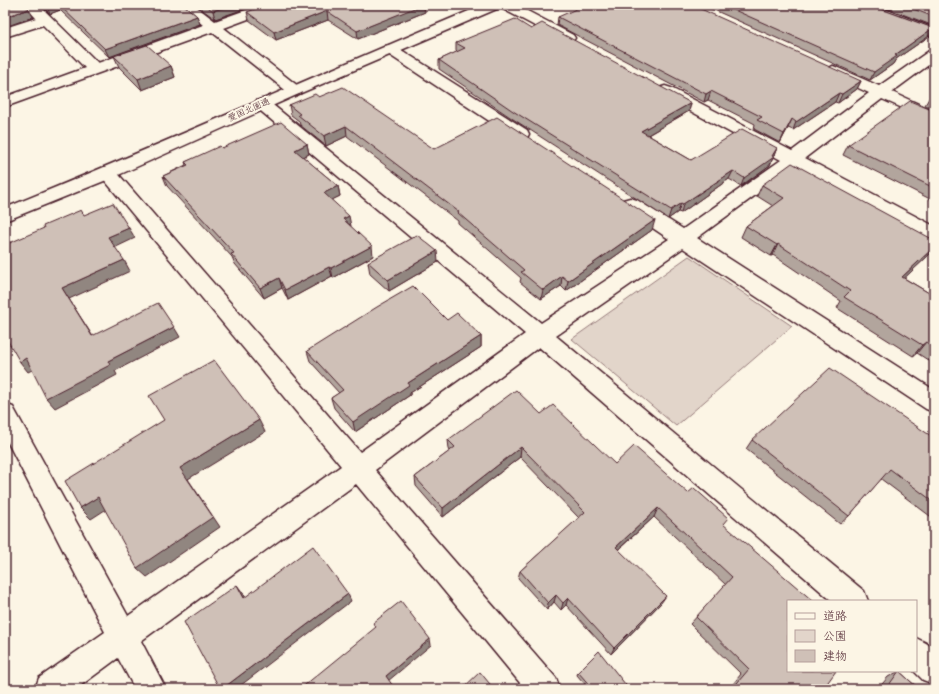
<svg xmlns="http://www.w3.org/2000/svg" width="939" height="694" font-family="Pangolin,'Klee One',sans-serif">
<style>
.green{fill:#e2d5ca;stroke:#967a7a}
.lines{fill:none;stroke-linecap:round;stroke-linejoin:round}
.minor-casing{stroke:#4a1f2b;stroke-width:3}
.tertiary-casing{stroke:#4a1f2b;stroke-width:3}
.minor{fill:#fcf5e5;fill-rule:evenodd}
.tertiary{fill:#fcf5e5;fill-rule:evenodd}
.wall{fill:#b2a59d;stroke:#4a1f2b}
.shaded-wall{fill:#918680;stroke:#4a1f2b}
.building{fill:#cfc0b7;stroke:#4a1f2b}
.labels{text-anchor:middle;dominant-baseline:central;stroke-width:4;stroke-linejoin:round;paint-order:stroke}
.far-street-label{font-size:9px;fill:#4a1f2b;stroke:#fcf5e5}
</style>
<rect width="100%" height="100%" fill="#fcf5e5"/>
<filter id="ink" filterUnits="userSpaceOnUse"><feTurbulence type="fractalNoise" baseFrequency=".025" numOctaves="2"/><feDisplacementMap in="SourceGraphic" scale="8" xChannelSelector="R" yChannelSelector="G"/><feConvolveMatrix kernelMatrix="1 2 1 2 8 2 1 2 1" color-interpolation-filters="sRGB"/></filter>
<g filter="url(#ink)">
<path class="green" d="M689 256 792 326 676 426 572 339Z"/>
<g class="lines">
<defs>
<path id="minor" d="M24 5H39L98 63 203 25 179 5H194L215 21 260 5H280L278 8 224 28 303 90 301 93 295 95 289 93 212 32 5 107V97L85 68 43 25 5 37V28L36 18Z
M499 5H516L573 35 575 38 573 41 568 42 563 41 501 8Z
M855 5H874L934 28V37L857 8Z
M390 45 395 46 527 130 529 134 527 138 521 139 515 138 385 52 383 49 385 46Z
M934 50V61L892 92 934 111V122L882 99 805 158 934 226V241L927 239 794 167 697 238 934 390V412L926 409 683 248 556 336 864 591 868 601H832L539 347 375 470 556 678 560 689H525L356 484 141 641 166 689H135L118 658 76 689H35L39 678 105 632 5 437V404L13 407 128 616 341 466 102 177 99 173 102 169 108 167 114 169 360 452 525 334 256 107 254 104 256 101 262 99 268 101 541 323 669 239 623 208 621 204 623 200 630 198 637 200 683 229 781 160 659 94 657 91 659 88 665 86 671 88 792 151 869 93 828 74 825 71 828 68 833 66 838 68 879 86 929 51Z
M916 638 926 643 934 649V684L923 680 914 671H916Z"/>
<path id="tertiary" d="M483 5H501L499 8 301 93 114 177 5 221V208C165 143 323 72 483 5Z"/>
</defs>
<use href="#minor" class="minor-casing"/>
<use href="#tertiary" class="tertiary-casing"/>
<use href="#minor" class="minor"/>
<use href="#tertiary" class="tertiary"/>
</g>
<path class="wall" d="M41 5H184L197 16 200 24 109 57 60 10 50 14Z
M196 5H256L215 19Z
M703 5H870L933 28 928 37 896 59 893 64 870 80Z
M878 5H934V26Z
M424 8 425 12 358 39 328 20 276 40 249 20 247 12Z
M558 17 861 81 857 89 838 103 835 102 793 130 788 128 780 143 754 129 755 124 708 100 704 102 557 25Z
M531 29 691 103 689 111 648 135 691 160 777 148 770 165 741 186 729 179 681 213 678 212 668 219 513 119 439 69V60L457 52 456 51V43Z
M114 56 171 66 175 77 142 90 119 67Z
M934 93V110L925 105 931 95Z
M319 97 434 149 652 230 566 291 561 286 541 299 520 282 521 278 458 223V221L347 136 326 146 300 125 299 121 291 115 289 105Z
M934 111V201L843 155 848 145Z
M307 144 309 154 303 157 338 186 340 196 331 200 373 256 333 278 332 276 288 300 282 288 264 298 235 264 232 257 167 186 163 176 186 165 185 162 222 148Z
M762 185 934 240V249L930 254 904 278 934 296V364L917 353 913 356 837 308 841 301 773 255 771 256 741 237 746 226 773 206 757 196Z
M368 262H438L389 291 370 274Z
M447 320 481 336V347L410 393V395L355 432 334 408 331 398 339 393 310 361 307 351Z
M541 414 615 464 724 525 823 689H729L741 674 690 624 726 585 654 517 618 550 661 603 611 654 566 605 561 610 554 602 547 610 518 578 520 571 579 518 520 457 443 517 416 486 415 477 450 451 449 449 448 440Z
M934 438V519L881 479 849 516 840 524 746 449 752 440Z
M934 604V612L930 609Z
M899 671 919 689H878L888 677Z
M578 672 629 689H589L577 675Z"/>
<path class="shaded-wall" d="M46 5H58L60 10 50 14Z
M230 5H256L215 19 213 11Z
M420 5H430L424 8 425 12 358 39 357 31Z
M29 9 33 17 5 27V17Z
M327 11 328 20 276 40 274 32Z
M197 16 200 24 109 57 105 49Z
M933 28 928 37 896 59 893 64 870 80 874 72 895 55Z
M171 66 175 77 142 90 138 79Z
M861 81 857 89 838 103 842 94Z
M711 91 708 100 704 102 706 94Z
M839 93 835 102 793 130 796 122Z
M691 103 689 111 639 140 641 131Z
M792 119 788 128 780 143 784 134Z
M346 126 347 136 326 146 324 136Z
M307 144 309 154 297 160 295 150Z
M777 148 770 165 741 186 744 178Z
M733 171 729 179 681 213 683 204Z
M338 186 340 196 326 203 324 193Z
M681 203 678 212 668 219 671 210Z
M349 216 351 226 343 219Z
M655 220 652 230 566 291 568 281Z
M129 228 135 238 114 248 108 237Z
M778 244 773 255 771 256 777 245Z
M372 246 373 256 333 278 331 268Z
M934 247V249L930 254 894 288 902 277Z
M437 251 438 262 389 291 388 280Z
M124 260 130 271 69 299 99 346 92 336 62 288Z
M329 267 332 276 288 300 285 290Z
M562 276 561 286 541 299 543 290Z
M279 278 282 288 264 298 260 288Z
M174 327 180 337 115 371 117 375 55 408 46 398 108 361Z
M481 336V347L410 393V395L355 432 353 422 408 383Z
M926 342 917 353 913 356 922 345Z
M26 358 34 369 28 372 20 362Z
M259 420 265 432 188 479 220 527 147 577 137 568 180 468Z
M521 447 520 457 443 517V508Z
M98 497 108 508 91 519 80 508Z
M658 508 654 517 612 555 616 547Z
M237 585 243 593 250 605 244 598Z
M348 594 351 601 236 689H222Z
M556 595 554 602 547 610 548 603Z
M666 596 661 603 611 654 614 648Z
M568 598 566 605 561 610 563 603Z
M430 639 431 645 388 681 386 676Z"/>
<path class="building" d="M5 5H25L29 9 5 17Z
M59 5H184L197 16 105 49Z
M205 5H230L213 11Z
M267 5H422L357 31 327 11 274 32 247 12Z
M585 5H692L861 81 842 94 839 93 796 122 792 119 784 134 757 120 762 117 711 91 706 94 558 17Z
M723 5H870L933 28 895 55 897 56 874 72Z
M903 5H934V17Z
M515 19 531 29 542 23 691 103 641 131 691 160 742 129 777 148 772 156 774 157 744 178 733 171 683 204 681 203 671 210 513 111 439 60 465 48 456 43Z
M147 45 171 66 138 79 114 56Z
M343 87 434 149 497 117 655 220 568 281 562 276 543 290 521 272 524 270 458 213 459 212 346 126 324 136 298 115 300 114 289 105 315 94 319 97Z
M934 93V97L931 95Z
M910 101 934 111V188L848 145Z
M281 122 307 144 295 150 338 186 324 193 349 216 343 219 372 246 331 268 329 267 285 290 279 278 260 288 231 254 234 253 163 176 188 165 185 162 220 146 222 148Z
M792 163 934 240V247L902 277 934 296V347L926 342 922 345 844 297 850 291 778 244 777 245 746 226 784 198 762 185Z
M113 203 129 228 108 237 124 260 62 288 92 336 158 303 174 327 108 361 110 365 46 398 26 358 20 362 5 336V245L44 228 43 226 81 210 84 215Z
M417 235 437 251 388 280 368 262Z
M413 286 447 320 457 313 481 336 408 383 409 385 353 422 331 398 343 390 307 351 377 307Z
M214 360 259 420 180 468 213 517 137 568 98 497 80 508 65 481 164 420 149 396Z
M830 368 934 438V502L890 469 849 516 752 440Z
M516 390 541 414 553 405 615 464 634 446 688 493 694 488 728 518 723 524 813 601H788V671H836L823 689H732L749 669 696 617 732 577 658 508 616 547 666 596 614 648 568 598 563 603 556 595 548 603 520 571 585 512 521 447 443 508 415 477 455 447 448 440Z
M313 546 348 594 222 689H220L184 622 237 585 244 598Z
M401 601 430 639 386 676 395 689H300L376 627 373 623Z
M599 651 629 689H593L578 672Z
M899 671 919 689H886Z
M480 672 494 689H462Z"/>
</g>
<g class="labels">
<g class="far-street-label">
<text transform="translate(249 110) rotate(-24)">愛国北園通</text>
</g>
</g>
<rect width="939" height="694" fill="none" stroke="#fcf5e5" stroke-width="20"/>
<rect x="10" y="10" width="919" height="674" fill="none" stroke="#4a1f2b" stroke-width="1.5" filter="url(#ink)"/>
<rect x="787" y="600" width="130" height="72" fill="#fcf5e5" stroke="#b59f9b"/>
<rect x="795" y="613" width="20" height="6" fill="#fcf5e5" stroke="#b59f9b"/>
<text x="823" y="620" font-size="12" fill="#4a1f2b">道路</text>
<rect x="795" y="630" width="20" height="12" fill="#e2d5ca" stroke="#b59f9b"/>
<text x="823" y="640" font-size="12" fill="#4a1f2b">公園</text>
<rect x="795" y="650" width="20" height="12" fill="#cfc0b7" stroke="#b59f9b"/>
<text x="823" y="660" font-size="12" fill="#4a1f2b">建物</text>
</svg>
